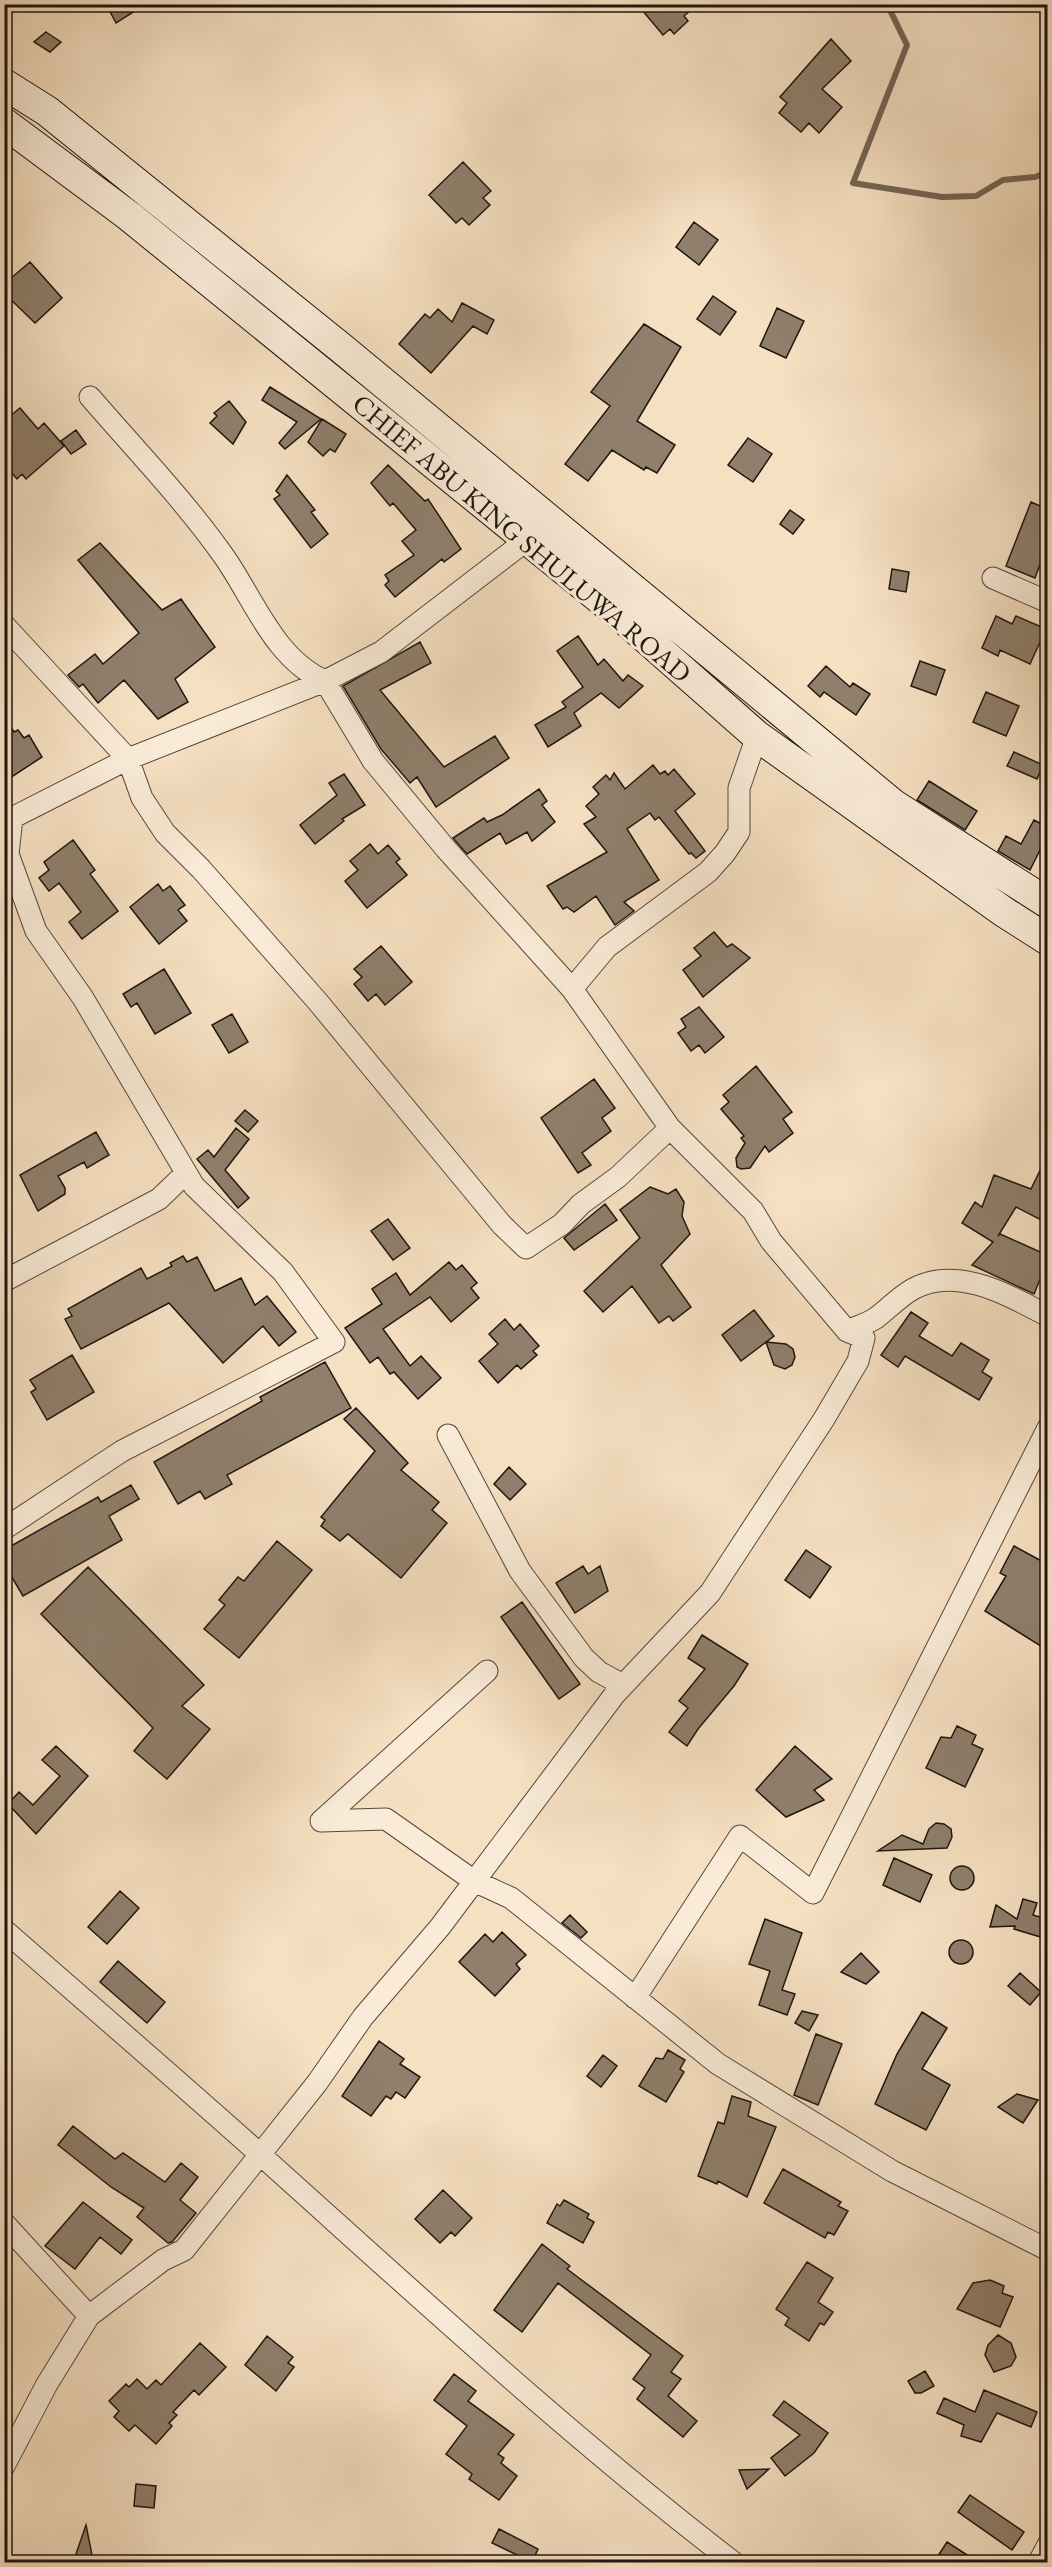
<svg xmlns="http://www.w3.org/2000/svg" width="1052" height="2567" font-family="'EB Garamond',serif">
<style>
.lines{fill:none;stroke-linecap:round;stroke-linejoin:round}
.stream{stroke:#746556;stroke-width:6}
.building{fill:#8f7f6c;stroke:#1f150f;stroke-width:1.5}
.street-casing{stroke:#55483c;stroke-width:23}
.secondary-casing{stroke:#1f150f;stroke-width:32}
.street{stroke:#f9ebd7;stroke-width:21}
.secondary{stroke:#f9ebd7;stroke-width:30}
.labels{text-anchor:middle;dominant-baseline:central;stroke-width:6;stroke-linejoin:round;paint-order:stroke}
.street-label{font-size:27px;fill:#1f150f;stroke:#f9ebd7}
</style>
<rect width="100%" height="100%" fill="#f6e0c2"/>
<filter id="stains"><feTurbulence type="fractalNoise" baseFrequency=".00333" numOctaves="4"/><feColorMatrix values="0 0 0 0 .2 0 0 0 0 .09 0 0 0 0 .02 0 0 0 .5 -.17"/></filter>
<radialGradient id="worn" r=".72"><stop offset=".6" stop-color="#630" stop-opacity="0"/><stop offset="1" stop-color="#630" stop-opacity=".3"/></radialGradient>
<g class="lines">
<path class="stream" d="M887 4 907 45 853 183 942 197 976 196 1003 180 1035 177 1048 172"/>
</g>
<path class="building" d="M106 4H146L116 23Z
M637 4H698L684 16 688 21 674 34 670 29 663 35Z
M46 32 61 42 50 52 34 42Z
M831 39 851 61 822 89 842 107 819 133 809 123 801 132 779 113 787 103 780 97Z
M463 162 491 191 483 198 490 205 469 225 462 218 456 223 429 195Z
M694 222 718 240 699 265 676 247Z
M30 262 62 298 35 323 4 293V284Z
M713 296 736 312 720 335 697 319Z
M462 303 494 320 487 334 473 326 431 373 399 344 425 314 430 318 438 309 452 322Z
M777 308 804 321 786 358 760 346Z
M644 324 681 347 637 421 675 445 657 473 646 467 644 470 612 450 588 481 565 464 610 406 591 392Z
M270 387 321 419 285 449 279 443 297 422 262 400Z
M229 401 246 422 233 444 210 423 217 416 214 413Z
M20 408 38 429 44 423 64 446 26 479 22 474 17 479 4 464V421Z
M322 419 346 434 335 452 330 449 323 456 308 442Z
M76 430 86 444 71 454 61 441Z
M748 438 772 454 753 482 728 465Z
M388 465 425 501 428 499 461 549 444 562 442 559 395 597 385 585 389 581 385 575 414 555 402 541 416 530 393 503 390 506 371 483Z
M287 475 315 510 311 512 328 534 311 548 274 499 280 495 276 491Z
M1031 502 1047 509V545L1035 578 1006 566Z
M790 510 804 520 793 534 780 524Z
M100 543 162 610 181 599 215 647 175 679 188 702 158 719 124 680 98 703 83 684 79 687 68 675 95 654 103 664 139 633 78 560Z
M892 569 909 572 906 592 889 589Z
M996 616 1012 624 1016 616 1046 629 1030 664 1000 650 998 656 982 648Z
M578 636 598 665 604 659 623 681 628 675 643 686 619 708 601 693 574 713 581 726 548 747 535 725 566 707 562 702 583 687 557 651Z
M420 642 431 663 380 690 444 767 495 736 509 758 436 807 417 777 410 783 381 749 343 686Z
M920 661 945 670 936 695 911 686Z
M826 666 850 687 853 683 870 694 856 715 824 692 820 697 808 686Z
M986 692 1019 706 1006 736 973 722Z
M4 716 14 732 18 730 24 738 29 735 42 757 10 778 4 769Z
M1014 752 1043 765 1037 779 1007 766Z
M653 765 660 774 665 771 668 775 674 769 695 794 675 811 705 851 696 858 691 853 689 854 659 817 655 820 650 813 627 829 659 880 624 902 634 911 615 925 596 896 574 912 567 907 563 909 547 886 607 852 584 824 596 817 586 806 599 794 593 787 606 775 610 780 614 773 625 789Z
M344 774 365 805 342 819 344 821 315 844 300 825 337 795 329 783Z
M929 781 977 811 965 830 917 800Z
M539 789 547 801 542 805 555 822 532 841 527 832 506 844 500 833 467 854 453 838 484 818 487 822 502 815Z
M1034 820 1047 827V836L1030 870 998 851 1006 836 1021 844Z
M73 840 95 870 90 874 118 911 82 939 69 922 81 912 59 883 49 891 39 878 49 870 44 862Z
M370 844 378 854 388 845 400 859 396 862 407 875 367 908 345 881 358 870 350 861Z
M158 884 163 891 170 886 185 905 178 910 187 921 159 944 130 907Z
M714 932 727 947 732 944 750 958 703 997 683 970 701 956 694 948Z
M381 946 412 982 385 1005 376 994 368 1001 354 984 362 977 354 969Z
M164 969 191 1013 155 1034 137 1003 131 1007 123 994Z
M699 1007 724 1037 705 1053 699 1045 691 1051 678 1033 686 1027 681 1019Z
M232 1014 248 1042 229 1053 212 1025Z
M756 1066 792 1112 783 1119 793 1133 769 1152 765 1146 750 1168 741 1169 737 1167 736 1158 745 1143 741 1138 744 1136 721 1109 729 1102 723 1095Z
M594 1079 615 1108 602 1118 611 1131 582 1153 591 1165 578 1173 541 1118Z
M245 1110 258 1121 248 1132 235 1121Z
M236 1128 249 1139 225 1170 249 1198 238 1208 197 1159 208 1150 214 1157Z
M96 1132 109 1155 87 1168 84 1162 58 1176 65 1188V1194L38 1211 20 1175Z
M1047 1156V1223L1016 1207 998 1236 1000 1234 1047 1255V1262L1034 1294 972 1265 993 1242 962 1223 975 1202 982 1207 994 1175 1031 1189Z
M650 1187 668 1194 676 1189 684 1202 682 1216 690 1234 661 1265 691 1307 673 1321 669 1316 659 1323 632 1286 603 1312 584 1291 640 1238 620 1210Z
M605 1204 617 1220 574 1250 564 1238Z
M388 1219 410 1248 393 1260 371 1231Z
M183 1256 187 1262 197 1257 215 1291 241 1278 255 1305 267 1296 296 1332 279 1346 263 1326 223 1363 169 1303 81 1349 65 1319 72 1316 68 1309 141 1268 147 1279 172 1266 170 1263Z
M449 1262 456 1270 462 1265 477 1283 471 1288 479 1298 451 1322 430 1297 383 1329 410 1366 421 1356 441 1378 418 1399 394 1372 390 1374 378 1357 370 1363 345 1328 382 1304 372 1289 396 1273 410 1295Z
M754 1310 774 1336 741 1361 722 1335Z
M911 1312 928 1323 919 1336 952 1356 961 1343 989 1360 982 1372 992 1378 979 1400 905 1356 898 1367 881 1355Z
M505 1319 514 1330 520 1324 539 1346 533 1351 537 1355 521 1369 517 1365 498 1383 479 1361 498 1344 489 1334Z
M766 1342 786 1344 793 1349 795 1357 792 1365 785 1369 774 1365Z
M72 1355 94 1392 47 1420 31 1392 36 1389 30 1380Z
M325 1362 351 1408 227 1475 232 1484 205 1499 200 1491 178 1504 154 1462 262 1401 260 1397Z
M356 1408 408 1463 401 1470 439 1502 432 1510 447 1523 401 1578 348 1534 340 1541 321 1526 325 1520 321 1517 375 1451 344 1419Z
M509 1467 526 1484 510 1500 494 1484Z
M131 1485 139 1499 109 1516 122 1540 23 1596 4 1564V1550L98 1497 101 1502Z
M277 1541 312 1570 239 1658 204 1629 225 1605 219 1600 238 1577 244 1581Z
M1014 1546 1047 1564V1650L985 1611 1006 1576 1000 1573Z
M806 1550 831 1567 810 1598 785 1580Z
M583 1566 588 1574 600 1566 608 1591 575 1613 556 1583Z
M88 1567 204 1685 182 1706 210 1729 167 1779 134 1751 153 1728 41 1614Z
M522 1602 580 1684 559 1699 501 1617Z
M702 1635 748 1664 734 1686 698 1729 687 1746 669 1732 688 1708 679 1701 705 1669 688 1658Z
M957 1726 976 1735 972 1744 983 1749 965 1787 926 1768 941 1737 951 1738Z
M56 1746 88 1776 36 1834 8 1804 19 1792 33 1805 60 1776 42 1760Z
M795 1746 832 1779 814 1790 824 1800 786 1817 756 1790Z
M936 1823 944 1824 951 1829 952 1837 947 1848 878 1851 902 1835 923 1844 929 1829Z
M894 1858 932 1875 920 1902 883 1885Z
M950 1878a12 12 0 1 1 24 0a12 12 0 1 1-24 0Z
M120 1891 139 1908 107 1944 88 1927Z
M1023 1899 1037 1903 1033 1915 1047 1919V1939L1014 1929 1015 1926 990 1927 996 1905 1017 1919Z
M570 1915 587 1932 581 1938 562 1923Z
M765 1919 802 1933 782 1990 795 1994 787 2015 759 2005 770 1971 749 1964Z
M502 1932 526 1955 516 1964 520 1969 495 1996 459 1962 485 1934 493 1942Z
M949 1952a12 12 0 1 1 24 0a12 12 0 1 1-24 0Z
M861 1953 879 1972 866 1984 841 1972Z
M118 1961 165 2002 147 2023 100 1982Z
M1020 1973 1041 1992 1030 2005 1008 1986Z
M802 2011 818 2015 809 2031 795 2023Z
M922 2012 947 2028 922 2069 950 2085 926 2130 875 2104 897 2054Z
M816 2034 842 2044 818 2105 794 2095Z
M379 2041 404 2059 400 2064 420 2077 405 2098 396 2092 391 2099 386 2096 371 2116 342 2096Z
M668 2050 685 2060 680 2069 684 2072 666 2102 639 2086 656 2058 663 2059Z
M603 2055 617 2066 601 2087 587 2076Z
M1017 2094 1038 2100 1023 2123 998 2107Z
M732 2096 751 2102 748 2116 776 2127 747 2197 718 2181 717 2184 698 2176 718 2122 724 2124Z
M73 2126 115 2159 123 2153 165 2182 181 2163 198 2177 180 2200 196 2213 172 2242 168 2243 137 2217 144 2208 111 2187 58 2145Z
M783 2169 841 2202 838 2206 848 2211 834 2235 828 2232 825 2238 764 2203Z
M443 2190 472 2218 455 2236 451 2232 440 2243 415 2219Z
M564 2200 589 2214 587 2218 594 2222 583 2243 547 2223 557 2204 560 2206Z
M83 2202 132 2240 121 2254 100 2237 75 2269 45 2246Z
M542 2244 570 2266 567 2269 683 2356 671 2372 681 2379 668 2396 697 2421 683 2437 637 2399 645 2388 633 2379 651 2355 558 2283 522 2332 494 2310Z
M807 2262 833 2278 818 2302 833 2312 824 2325 820 2323 809 2341 785 2325 789 2318 776 2309Z
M990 2280 1004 2286 1002 2293 1013 2297 1000 2327 957 2309 973 2283Z
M998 2335 1011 2343 1016 2357 1011 2366 994 2372 985 2355 988 2345Z
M267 2336 293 2357 288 2363 294 2367 276 2391 245 2365Z
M200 2343 226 2367 199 2395 194 2390 173 2412 177 2415 169 2423 172 2426 156 2444 135 2425 129 2431 114 2417 119 2411 109 2401 126 2384 129 2387 137 2379 147 2389 156 2380 161 2385Z
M925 2371 934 2386 921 2393H915L908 2381Z
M454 2374 476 2391 468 2401 514 2435 498 2454 504 2458 501 2463 517 2476 499 2500 469 2479 472 2474 446 2454 467 2426 434 2400Z
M984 2390 1037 2412 1031 2427 997 2413 981 2442 961 2436 964 2425 937 2413 944 2398 975 2412Z
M784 2401 828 2433 814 2453 785 2476 771 2458 800 2435 773 2415Z
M769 2469 747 2489 739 2470Z
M136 2484 156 2486 154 2508 134 2506Z
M970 2495 1024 2532 1012 2550 958 2512Z
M86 2525 92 2555 88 2562H83L79 2561 76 2554Z
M499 2529 538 2549 532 2562 492 2543Z
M947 2542 978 2562H934Z"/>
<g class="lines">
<defs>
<path id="street" d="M993 578 1048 602
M4 625 128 759 142 798 165 833 201 869 318 1002 502 1225 526 1248 562 1224 581 1204 618 1177 670 1128
M4 822 128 759 325 681 381 652 527 540
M572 989 607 947 708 872 725 853 739 832V788L757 736
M4 1281 159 1199 185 1174
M847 1331C856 1327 867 1324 876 1318 888 1309 899 1297 913 1289 957 1265 1008 1295 1048 1316
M448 1435 520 1571 584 1658 599 1672 623 1685
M4 1529 122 1451 334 1342 283 1272 194 1186 83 998 36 931 8 854 12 818
M487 1671 321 1821 386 1819 474 1881 511 1898 718 2064 892 2171 1048 2250
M4 1930C91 2006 178 2081 263 2157 417 2295 569 2436 733 2562
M635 1998 740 1836 813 1893 1048 1428
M4 2223 89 2316
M4 2466 47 2384 89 2316 163 2260 184 2250 317 2083 363 2017 440 1927 615 1694 710 1593 824 1419 858 1361 864 1338 847 1331 771 1241 753 1211 670 1128 572 989 446 849 373 761 325 681C274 659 253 597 223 555 183 499 135 449 90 397
M1039 2562 1048 2545"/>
<path id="secondary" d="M4 84 47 111 340 347 894 805 1048 903
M4 123 129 216 614 610 757 736 1004 912 1048 940"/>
</defs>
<use href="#street" class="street-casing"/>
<use href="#secondary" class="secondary-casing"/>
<use href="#street" class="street"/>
<use href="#secondary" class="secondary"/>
</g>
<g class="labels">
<g class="street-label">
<text transform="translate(522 538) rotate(40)">CHIEF ABU KING SHULUWA ROAD</text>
</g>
</g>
<rect width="1052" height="2567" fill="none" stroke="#f6e0c2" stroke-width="24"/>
<rect x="6" y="6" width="1040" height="2555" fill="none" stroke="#1f150f" stroke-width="3"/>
<rect x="12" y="12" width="1028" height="2543" fill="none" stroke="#1f150f" stroke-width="1.5"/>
<rect width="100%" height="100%" filter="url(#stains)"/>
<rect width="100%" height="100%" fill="url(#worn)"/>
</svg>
